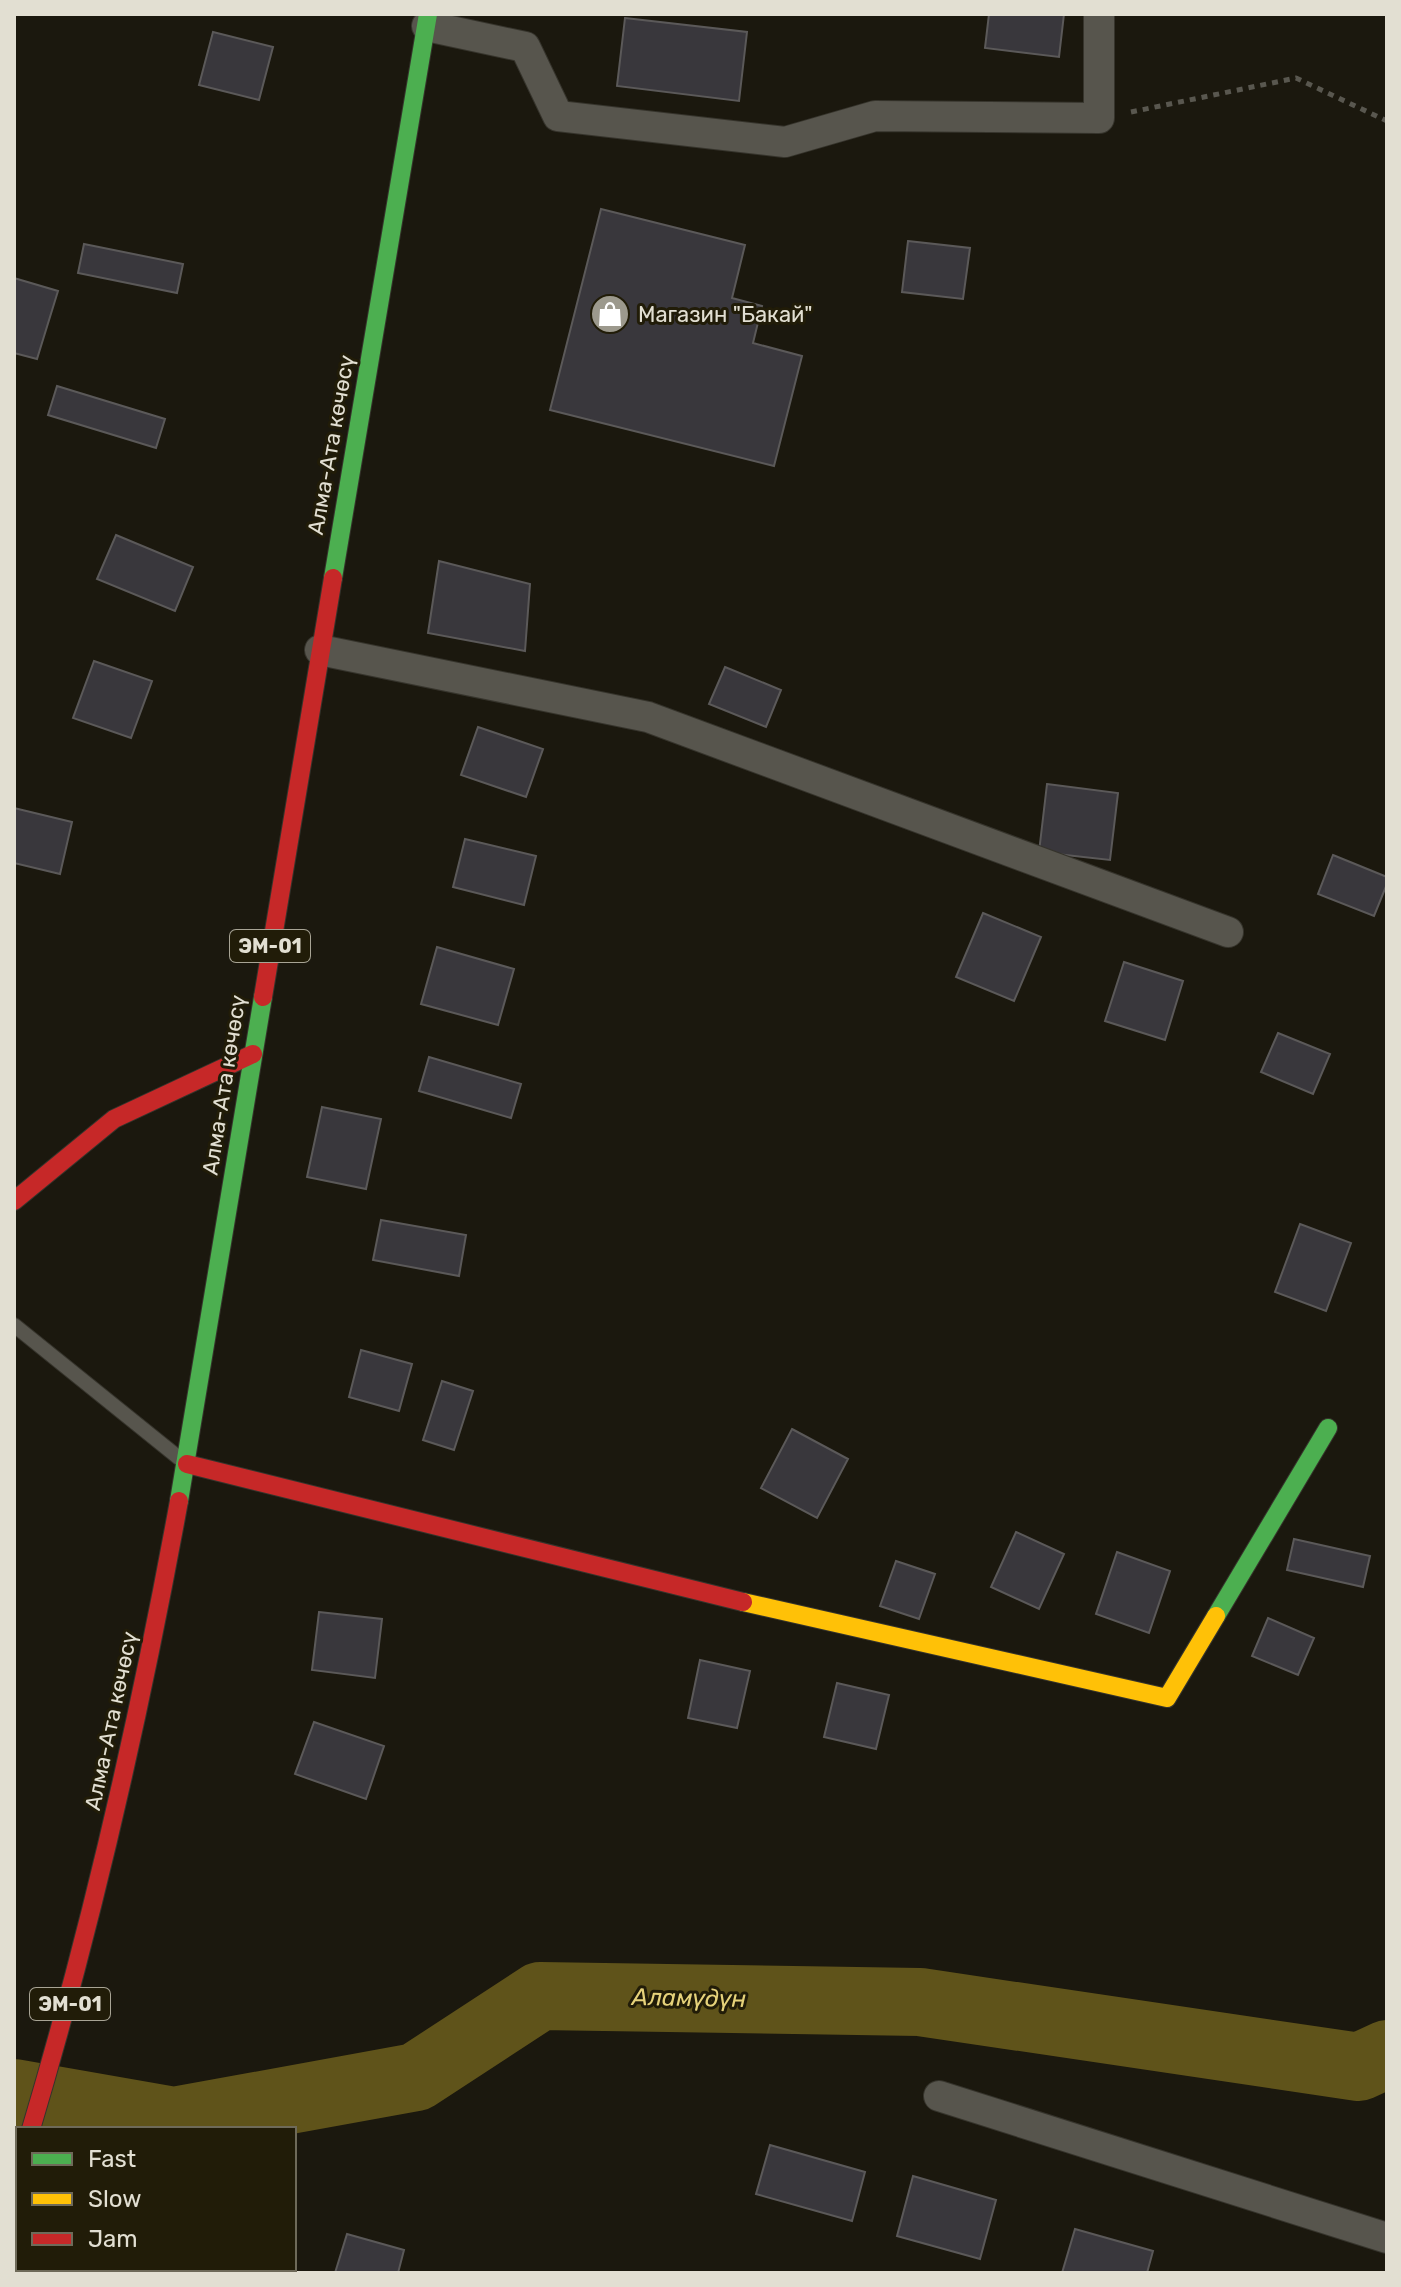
<svg xmlns="http://www.w3.org/2000/svg" width="1401" height="2287" font-family="Rubik,sans-serif">
<style>
.lines{fill:none;stroke-linecap:round;stroke-linejoin:round}
.river{stroke:#5f531a;stroke-width:68}
.building{fill:#39373c;stroke:#5b5959;stroke-width:2}
.lane-casing{stroke:#36342c;stroke-width:16}
.street-casing{stroke:#36342c;stroke-width:32}
.fast-casing{stroke:#36342c;stroke-width:20}
.slow-casing{stroke:#36342c;stroke-width:20}
.jam-casing{stroke:#36342c;stroke-width:20}
.path{stroke:#59574f;stroke-width:5;stroke-dasharray:6 6;stroke-linecap:butt}
.lane{stroke:#57554d;stroke-width:14}
.street{stroke:#57554d;stroke-width:30}
.fast{stroke:#4caf50;stroke-width:18}
.slow{stroke:#ffc107;stroke-width:18}
.jam{stroke:#c62828;stroke-width:18}
.labels{text-anchor:middle;dominant-baseline:central;stroke-width:6;stroke-linejoin:round;paint-order:stroke}
.shield{fill:#211c08;stroke:#a8a495;stroke-width:2}
.shield-label{font-size:20px;font-weight:bold;fill:#e2dfd2}
.poi-label{font-size:22px;fill:#e2dfd2;stroke:#211c08;text-anchor:start}
.street-label{font-size:22px;fill:#e2dfd2;stroke:#211c08}
.water-label{font-size:24px;font-style:italic;fill:#e6d27a;stroke:#211c08}
</style>
<rect width="100%" height="100%" fill="#1b180e"/>
<g class="lines">
<path class="river" d="M14 2093 174 2121 416 2077 540 1996 920 2002 1359 2067 1387 2054"/>
</g>
<path class="building" d="M989 14H1064L1059 57 985 48Z
M625 18 747 32 739 101 617 86Z
M213 32 273 47 259 100 199 85Z
M601 209 745 245 732 298 762 306 753 343 802 356 774 466 550 410Z
M908 241 970 248 963 299 902 292Z
M84 244 183 264 177 293 78 273Z
M14 278 58 291 37 359 14 353Z
M57 386 165 419 156 448 48 415Z
M116 535 193 567 175 611 97 579Z
M439 561 530 584 525 651 428 633Z
M94 661 152 681 131 738 73 718Z
M725 667 781 690 766 727 709 704Z
M478 727 543 749 526 797 461 775Z
M1047 784 1118 793 1110 860 1039 852Z
M14 808 72 822 60 874 14 863Z
M465 839 536 856 524 905 453 887Z
M1333 855 1387 877V884L1374 916 1318 894Z
M983 913 1041 937 1014 1001 956 977Z
M437 947 514 969 498 1025 421 1004Z
M1124 962 1183 981 1165 1040 1105 1021Z
M1278 1033 1330 1054 1313 1094 1261 1072Z
M429 1057 521 1084 511 1118 419 1091Z
M322 1107 381 1119 366 1189 307 1177Z
M381 1220 466 1235 459 1276 373 1260Z
M1300 1224 1351 1243 1326 1311 1275 1292Z
M361 1350 412 1364 399 1411 349 1397Z
M442 1381 473 1391 454 1450 423 1440Z
M792 1429 848 1459 817 1518 761 1488Z
M1016 1532 1064 1554 1039 1609 991 1587Z
M1294 1539 1370 1556 1363 1587 1287 1570Z
M1117 1552 1170 1571 1149 1633 1096 1614Z
M896 1561 935 1574 919 1619 880 1606Z
M319 1612 382 1619 375 1678 312 1670Z
M1268 1618 1314 1638 1298 1675 1252 1656Z
M700 1660 750 1671 737 1728 688 1718Z
M837 1683 889 1695 876 1749 824 1737Z
M314 1722 384 1746 366 1799 295 1774Z
M770 2145 865 2172 852 2221 756 2194Z
M913 2176 996 2200 980 2259 897 2236Z
M1075 2229 1153 2251 1147 2273H1062Z
M347 2234 404 2250 398 2273H335Z"/>
<g class="lines">
<defs>
<path id="lane" d="M14 1325 179 1458"/>
<path id="street" d="M427 26 525 47 558 116 785 142 875 116 1099 118V14
M320 650 648 717 1228 932
M939 2096 1387 2238"/>
<path id="fast" d="M333 578 428 14
M179 1501 263 997
M1216 1616 1328 1428
M14 2184 18 2171"/>
<path id="slow" d="M743 1602 1167 1698 1216 1616"/>
<path id="jam" d="M263 997 333 578
M14 1201 114 1119 253 1054
M187 1464 743 1602
M31 2129C93 1921 140 1715 179 1501"/>
</defs>
<use href="#lane" class="lane-casing"/>
<use href="#street" class="street-casing"/>
<use href="#fast" class="fast-casing"/>
<use href="#slow" class="slow-casing"/>
<use href="#jam" class="jam-casing"/>
<path class="path" d="M1131 112 1296 78 1387 121"/>
<use href="#lane" class="lane"/>
<use href="#street" class="street"/>
<use href="#fast" class="fast"/>
<use href="#slow" class="slow"/>
<use href="#jam" class="jam"/>
</g>
<defs>
<symbol id="shop-disc" viewBox="-11 -11 22 22"><circle r="9.5" fill="#9c998d" stroke="#211c08"/><path d="M-5-2.5h2.3a2.7 3.5 0 0 1 5.4 0H5L5.5 6h-11ZM-1.5-2.5h3a1.5 2.3 0 0 0-3 0Z" fill="#fff"/></symbol>
</defs>
<g fill-rule="evenodd">
<use href="#shop-disc" x="588" y="292" width="44" height="44"/>
</g>
<g class="labels">
<g class="shield">
<rect x="230" y="930" width="80" height="32" rx="6"/>
<rect x="30" y="1988" width="80" height="32" rx="6"/>
</g>
<g class="shield-label">
<text x="270" y="946">ЭМ-01</text>
<text x="70" y="2004">ЭМ-01</text>
</g>
<g class="poi-label">
<text x="638" y="314">Магазин "Бакай"</text>
</g>
<g class="street-label">
<text transform="translate(331 445) rotate(-80)">Алма-Ата көчөсү</text>
<text transform="translate(224 1085) rotate(-81)">Алма-Ата көчөсү</text>
<text transform="translate(111 1721) rotate(-78)">Алма-Ата көчөсү</text>
</g>
<g class="water-label">
<text transform="translate(689 1998) rotate(1)">Аламүдүн</text>
</g>
</g>
<rect width="1401" height="2287" fill="none" stroke="#e2dfd2" stroke-width="32"/>
<rect x="16" y="2127" width="280" height="144" fill="#211c08" stroke="#6e6a59" stroke-width="2"/>
<rect x="32" y="2153" width="40" height="12" fill="#4caf50" stroke="#6e6a59" stroke-width="2"/>
<text x="88" y="2167" font-size="24" fill="#e2dfd2">Fast</text>
<rect x="32" y="2193" width="40" height="12" fill="#ffc107" stroke="#6e6a59" stroke-width="2"/>
<text x="88" y="2207" font-size="24" fill="#e2dfd2">Slow</text>
<rect x="32" y="2233" width="40" height="12" fill="#c62828" stroke="#6e6a59" stroke-width="2"/>
<text x="88" y="2247" font-size="24" fill="#e2dfd2">Jam</text>
</svg>
